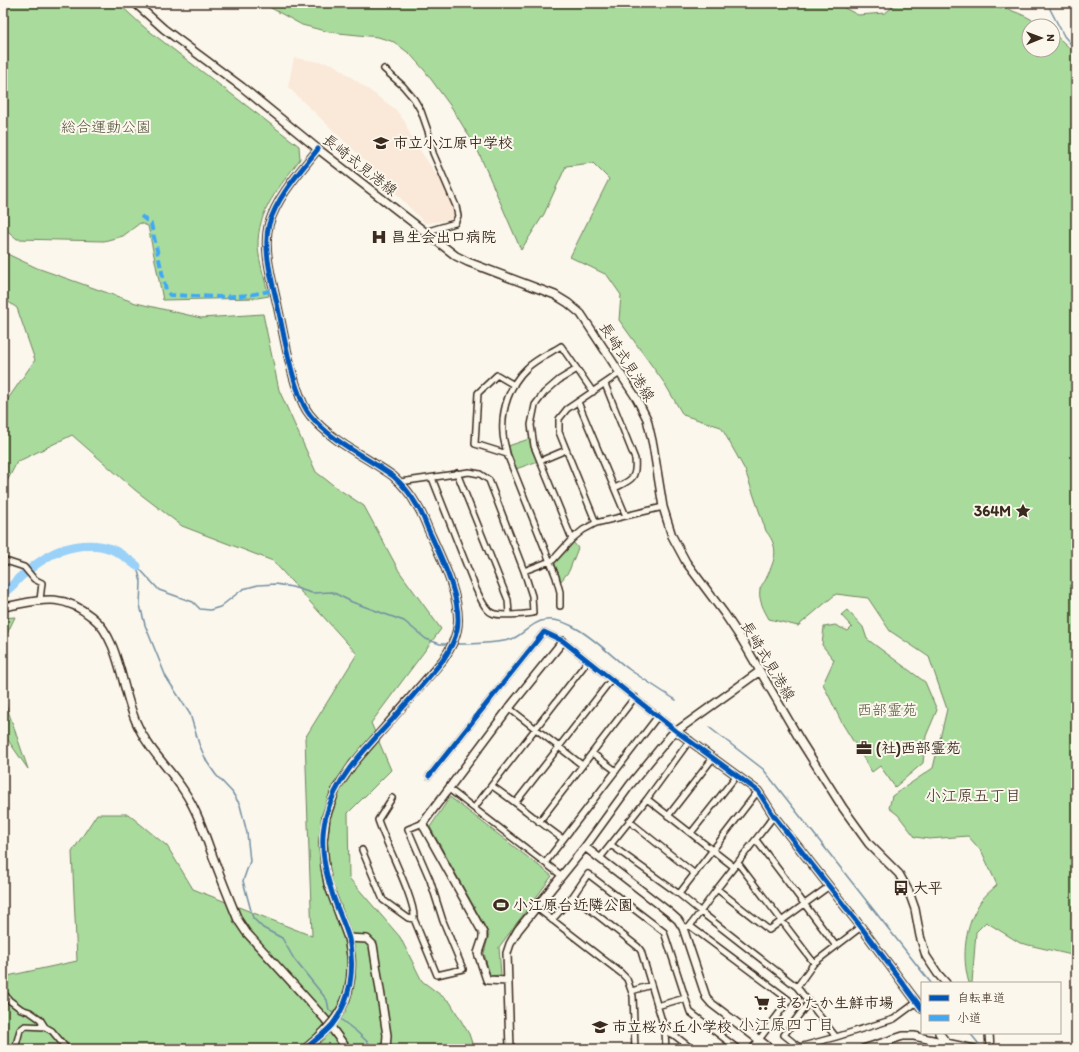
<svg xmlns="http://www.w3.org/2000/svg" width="1079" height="1052" font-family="Itim,'Klee One',sans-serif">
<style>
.built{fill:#fae8d8}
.green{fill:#a9db9d;stroke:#72825e}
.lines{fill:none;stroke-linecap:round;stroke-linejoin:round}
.stream{stroke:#738ea1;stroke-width:1.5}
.river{stroke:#99d1f8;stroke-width:9}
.street-casing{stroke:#3b2a1e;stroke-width:8}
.secondary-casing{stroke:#3b2a1e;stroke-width:10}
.street{stroke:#fbf7ec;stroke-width:5}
.secondary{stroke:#fbf7ec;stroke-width:7}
.secondary-bridge-casing{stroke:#3b2a1e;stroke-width:10;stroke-linecap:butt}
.secondary-bridge{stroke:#fbf7ec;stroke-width:7}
.quiet{stroke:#3fa9f5;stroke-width:4;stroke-dasharray:8 4;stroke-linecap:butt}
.cycleway-casing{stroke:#fbf7ec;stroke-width:8}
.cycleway{stroke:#0057b8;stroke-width:5}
.labels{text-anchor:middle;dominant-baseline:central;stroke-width:4;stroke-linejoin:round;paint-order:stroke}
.park-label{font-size:15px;fill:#56563e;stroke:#fbf7ec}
.poi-label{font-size:15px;font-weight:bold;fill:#3b2a1e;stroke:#fbf7ec;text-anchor:start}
.street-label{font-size:15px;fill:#3b2a1e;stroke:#fbf7ec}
.neighbourhood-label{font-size:16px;fill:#3b2a1e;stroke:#fbf7ec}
</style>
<rect width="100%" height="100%" fill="#fbf7ec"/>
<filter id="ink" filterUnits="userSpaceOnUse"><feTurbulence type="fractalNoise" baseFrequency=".025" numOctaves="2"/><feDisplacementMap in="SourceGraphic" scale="8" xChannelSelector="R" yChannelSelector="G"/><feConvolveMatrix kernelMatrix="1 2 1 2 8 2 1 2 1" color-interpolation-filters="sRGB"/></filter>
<g filter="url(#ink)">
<path class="built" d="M294 58 333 64 395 109 405 122 410 135 436 174 443 180 455 215 452 220 425 223 373 170 355 151 288 87Z"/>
<path class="green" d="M3 3H118L144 27 299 146 300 159C280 187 257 210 258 247 259 261 265 281 269 296L257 298 163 300 148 226 140 223 123 236 104 241 17 239 3 227Z
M262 3H835L858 15 885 13 898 3H989C996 7 1003 8 1010 10 1022 14 1032 19 1042 26H1029V50H1053V34L1061 40 1076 54V956L1020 943 986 922 976 932 972 983H969C961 956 965 925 981 901 985 895 992 890 997 885L982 852 968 836 929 839 915 837 898 815 889 808 892 796 933 768 947 709 929 657 890 631 868 598 836 594 798 626 769 619C764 610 758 600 760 589 761 586 763 583 765 581 774 561 781 550 766 531L745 470 721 427 683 415 665 384 619 320 621 295 607 275 570 257 609 179 593 163 566 166 544 214 521 250 478 151 452 108 425 71 410 54 394 42 378 37 329 32 302 25Z
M3 252 37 268 136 303 201 318 263 314 279 390 316 472 337 488 364 506 399 571 441 629 371 723 391 770 348 813 349 878 400 937 422 981 450 1002 469 1034 474 1049H3V977L77 961 72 852 97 814H128L167 846 193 889 312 936 305 738 357 654 273 561 182 526 135 490 72 435 17 462 3 489V406L35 360 17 308 3 298Z
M529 439 538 461 516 469 508 446Z
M573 542 578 548 569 571 561 581 554 562Z
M847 610 863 627 867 639 925 682 937 710 926 736 923 763 895 787 880 766 872 772 842 723 823 684 834 660 822 645 824 627 835 625 848 631 852 627 841 615Z
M15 617 3 642V618Z
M3 696 28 769 3 733Z
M450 797 552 876 499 947 501 975 490 976 484 953 489 934 430 827Z"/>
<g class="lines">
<path class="stream" d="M1050 9 1064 36 1076 50
M137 566 159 590 193 602 200 609 210 610 220 607 243 589 258 585 276 584 292 587 312 593 332 592 352 602 404 621 426 639 440 644H449
M137 567 141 582 140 605 145 625 166 677 190 714 199 744 207 762 216 775 232 792 240 805 247 833 250 861 243 881 253 918 263 928 282 938 294 959 327 1000 329 1010 336 1015
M454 644C468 644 499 643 512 639 524 634 533 621 546 620 574 616 609 655 630 670 645 680 660 690 676 700
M710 728 763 769 931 983
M339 1018 357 1032 375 1049
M970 1033 978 1043"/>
<path class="river" d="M3 593C9 589 14 584 19 578 26 572 33 566 41 561 59 547 89 541 111 549 121 553 129 560 137 566"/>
<defs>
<path id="street" d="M384 69 403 86 414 99 421 111 428 131 433 153 456 206 458 216 455 223 425 232
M605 384 635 459C637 479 631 480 615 488
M578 402 626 516
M507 454 475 444 478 393 497 375 514 385
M540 461 566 450
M457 473 508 600 509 614
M432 478 476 589C480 597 484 609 492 613 501 617 523 614 533 613L532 596 524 571
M400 482 469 472 480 474 489 480 524 571 553 560 572 539 583 530 596 523 663 507
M596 523 559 432V419L567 409 620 373
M572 539 534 446 531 425 535 405 544 393 559 380 577 369
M3 560 24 567 34 579 42 583 40 600
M560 606V592L556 577 507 454C506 447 503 440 503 433 501 409 510 384 527 368 536 359 550 353 561 346L593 392
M509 708 582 765
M592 753 616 771
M429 776 544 632 563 641 676 731
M492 786C517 803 539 822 563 839
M449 789 562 876
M392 798 378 820C385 842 416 901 414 919L437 975 463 969 443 921 430 880 408 829 423 823
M647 799 734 867
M516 802 611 680
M474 808 587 662
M668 816 713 758
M629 821 695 874
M539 822 635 697
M691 833 737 775
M756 840 836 946
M611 845 679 894 701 912 797 987 836 1037 894 1019 917 1002
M362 850 383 900 408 918 414 919
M600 858 647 799 690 740
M545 863 658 716
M738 863 814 963
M717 889 769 930 828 887
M679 894 758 791
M573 896 638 947 641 951 665 1031 666 1049
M537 908 621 973 627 979 633 996 635 1049
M552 920 573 896 588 874 664 932 690 1012 738 1049
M690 926 789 1000 752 1049
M683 928 690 926 717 889 774 816
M797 987 814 963 861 927
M632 991 651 985
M3 995 6 996 9 1000 21 1009 30 1012 40 1019 45 1027 52 1031 67 1049
M808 1003 784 1035 799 1047 836 1037
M657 1006 685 998
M665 1031 674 1035 692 1049
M15 1049 20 1030 25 1026 45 1027"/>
<path id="secondary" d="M135 3 164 29 242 87 318 149 456 256 468 262 555 295 568 303 581 314 637 399 647 419 653 445 663 507 672 536 686 562 724 613 742 640 800 740 843 808 869 844 899 874 909 892 915 909 920 936 926 956 938 974 946 983
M318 149C300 172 278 195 269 224 262 249 273 284 278 308 284 335 288 362 297 388 300 397 304 408 310 415 332 442 365 456 393 476 402 484 410 493 416 504 422 512 425 522 429 531 441 557 463 601 457 630 455 640 449 651 443 660L353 764 336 789 326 817 323 842 325 867 328 884 348 938 351 956
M3 607C39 601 60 591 92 617 120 638 122 693 137 724 148 749 170 769 184 791 196 809 203 829 210 849 219 873 228 896 238 920L246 932 325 1019 347 1049
M676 731 758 791 774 816 861 927 922 1009
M585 847 669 912 678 920 683 928 706 997 712 1004 771 1049
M348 938 367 939 373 945 387 1035 386 1049
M508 981 487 980 478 953 483 938V933L424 827 423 823 509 708 563 641
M939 1033 946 1042
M989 1033 990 1049
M510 1049 507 953 510 944 518 930 585 847 630 785 671 735 760 671
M863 1049 903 1036H914L974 1049"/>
</defs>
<use href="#street" class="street-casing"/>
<use href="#secondary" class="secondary-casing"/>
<use href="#street" class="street"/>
<use href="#secondary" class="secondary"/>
<defs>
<path id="secondary-bridge" d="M305 1049C337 1023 354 1000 351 956"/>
</defs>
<use href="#secondary-bridge" class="secondary-bridge-casing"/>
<use href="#secondary-bridge" class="secondary-bridge"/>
<path class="quiet" d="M141 216 151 224 166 290 170 295 219 297 249 295 275 290"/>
<defs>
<path id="cycleway" d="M429 776 544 632 563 641 676 731 758 791 774 816 861 927 922 1009
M305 1049C314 1041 324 1034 332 1025 351 1001 355 968 349 939 346 928 341 917 337 907 326 878 318 847 326 816 336 777 366 748 392 720 409 700 427 680 443 660 449 651 455 640 457 630 463 601 441 557 429 531 425 522 422 512 416 504 410 493 402 484 393 476 365 456 332 442 310 415 304 408 300 397 297 388 288 362 284 335 278 308 273 284 262 249 269 224 278 195 300 172 318 149"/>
</defs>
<use href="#cycleway" class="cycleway-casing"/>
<use href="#cycleway" class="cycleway"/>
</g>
</g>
<defs>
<symbol id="school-bare" viewBox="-9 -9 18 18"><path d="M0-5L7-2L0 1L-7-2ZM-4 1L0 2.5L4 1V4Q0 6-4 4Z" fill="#3b2a1e" stroke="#fbf7ec" stroke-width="2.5" paint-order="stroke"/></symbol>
<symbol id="hospital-bare" viewBox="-9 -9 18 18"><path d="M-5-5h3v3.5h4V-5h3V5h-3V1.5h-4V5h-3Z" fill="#3b2a1e" stroke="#fbf7ec" stroke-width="2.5" paint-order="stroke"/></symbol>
<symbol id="sight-bare" viewBox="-9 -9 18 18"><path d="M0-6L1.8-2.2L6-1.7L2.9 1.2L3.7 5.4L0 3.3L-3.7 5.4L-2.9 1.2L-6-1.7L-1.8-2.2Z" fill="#3b2a1e" stroke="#fbf7ec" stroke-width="2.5" paint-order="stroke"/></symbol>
<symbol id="office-bare" viewBox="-9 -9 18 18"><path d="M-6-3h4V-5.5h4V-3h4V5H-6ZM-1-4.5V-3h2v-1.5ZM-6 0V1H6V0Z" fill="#3b2a1e" stroke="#fbf7ec" stroke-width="2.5" paint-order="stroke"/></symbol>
<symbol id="bus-bare" viewBox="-9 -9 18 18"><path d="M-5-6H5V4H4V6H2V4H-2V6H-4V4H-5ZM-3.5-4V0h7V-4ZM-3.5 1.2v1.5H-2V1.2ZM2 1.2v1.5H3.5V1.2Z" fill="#3b2a1e" stroke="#fbf7ec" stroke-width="2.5" paint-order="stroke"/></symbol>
<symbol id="stadium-bare" viewBox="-9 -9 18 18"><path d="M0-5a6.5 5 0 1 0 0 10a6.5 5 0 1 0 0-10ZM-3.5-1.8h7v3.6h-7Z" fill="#3b2a1e" stroke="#fbf7ec" stroke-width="2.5" paint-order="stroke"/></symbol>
<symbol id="supermarket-bare" viewBox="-9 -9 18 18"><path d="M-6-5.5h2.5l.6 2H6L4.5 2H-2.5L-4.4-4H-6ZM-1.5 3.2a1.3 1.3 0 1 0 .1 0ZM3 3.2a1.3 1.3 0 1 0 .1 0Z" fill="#3b2a1e" stroke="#fbf7ec" stroke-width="2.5" paint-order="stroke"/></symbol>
</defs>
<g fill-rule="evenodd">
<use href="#school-bare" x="370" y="132" width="22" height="22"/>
<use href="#hospital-bare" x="368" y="226" width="22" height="22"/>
<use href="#sight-bare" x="1012" y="500" width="22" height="22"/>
<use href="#office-bare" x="853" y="737" width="22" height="22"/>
<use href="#bus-bare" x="890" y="877" width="22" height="22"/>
<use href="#stadium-bare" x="490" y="894" width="22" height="22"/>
<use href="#supermarket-bare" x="751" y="992" width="22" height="22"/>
<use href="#school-bare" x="589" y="1016" width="22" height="22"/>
</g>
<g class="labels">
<g class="park-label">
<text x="106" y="127">総合運動公園</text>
<text x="887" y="710">西部霊苑</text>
</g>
<g class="poi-label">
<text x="393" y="143">市立小江原中学校</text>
<text x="391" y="237">昌生会出口病院</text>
<text x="1011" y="511" text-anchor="end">364M</text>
<text x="876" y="748">(社)西部霊苑</text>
<text x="913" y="888">大平</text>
<text x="513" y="905">小江原台近隣公園</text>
<text x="774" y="1003">まるたか生鮮市場</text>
<text x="612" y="1027">市立桜が丘小学校</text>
</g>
<g class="street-label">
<text transform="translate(360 165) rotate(38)">長崎式見港線</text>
<text transform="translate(627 362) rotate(58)">長崎式見港線</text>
<text transform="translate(768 661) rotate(59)">長崎式見港線</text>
</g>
<g class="neighbourhood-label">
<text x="973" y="795">小江原五丁目</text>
<text x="786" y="1024">小江原四丁目</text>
</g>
</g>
<rect width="1079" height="1052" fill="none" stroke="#fbf7ec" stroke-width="16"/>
<rect x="8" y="8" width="1063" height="1036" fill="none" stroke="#3b2a1e" stroke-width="1.5" filter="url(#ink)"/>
<rect x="921" y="982" width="140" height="52" fill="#fbf7ec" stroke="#aea59a"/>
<rect x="929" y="995" width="20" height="6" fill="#0057b8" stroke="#aea59a"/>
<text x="957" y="1002" font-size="12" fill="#3b2a1e">自転車道</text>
<rect x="929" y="1015" width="20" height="6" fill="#3fa9f5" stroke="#aea59a"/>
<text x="957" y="1022" font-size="12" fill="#3b2a1e">小道</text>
<g transform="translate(1041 38) rotate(89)"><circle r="19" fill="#fbf7ec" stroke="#aea59a"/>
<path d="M0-3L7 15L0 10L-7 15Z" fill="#3b2a1e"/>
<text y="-6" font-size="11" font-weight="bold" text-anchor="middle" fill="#3b2a1e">N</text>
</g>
</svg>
